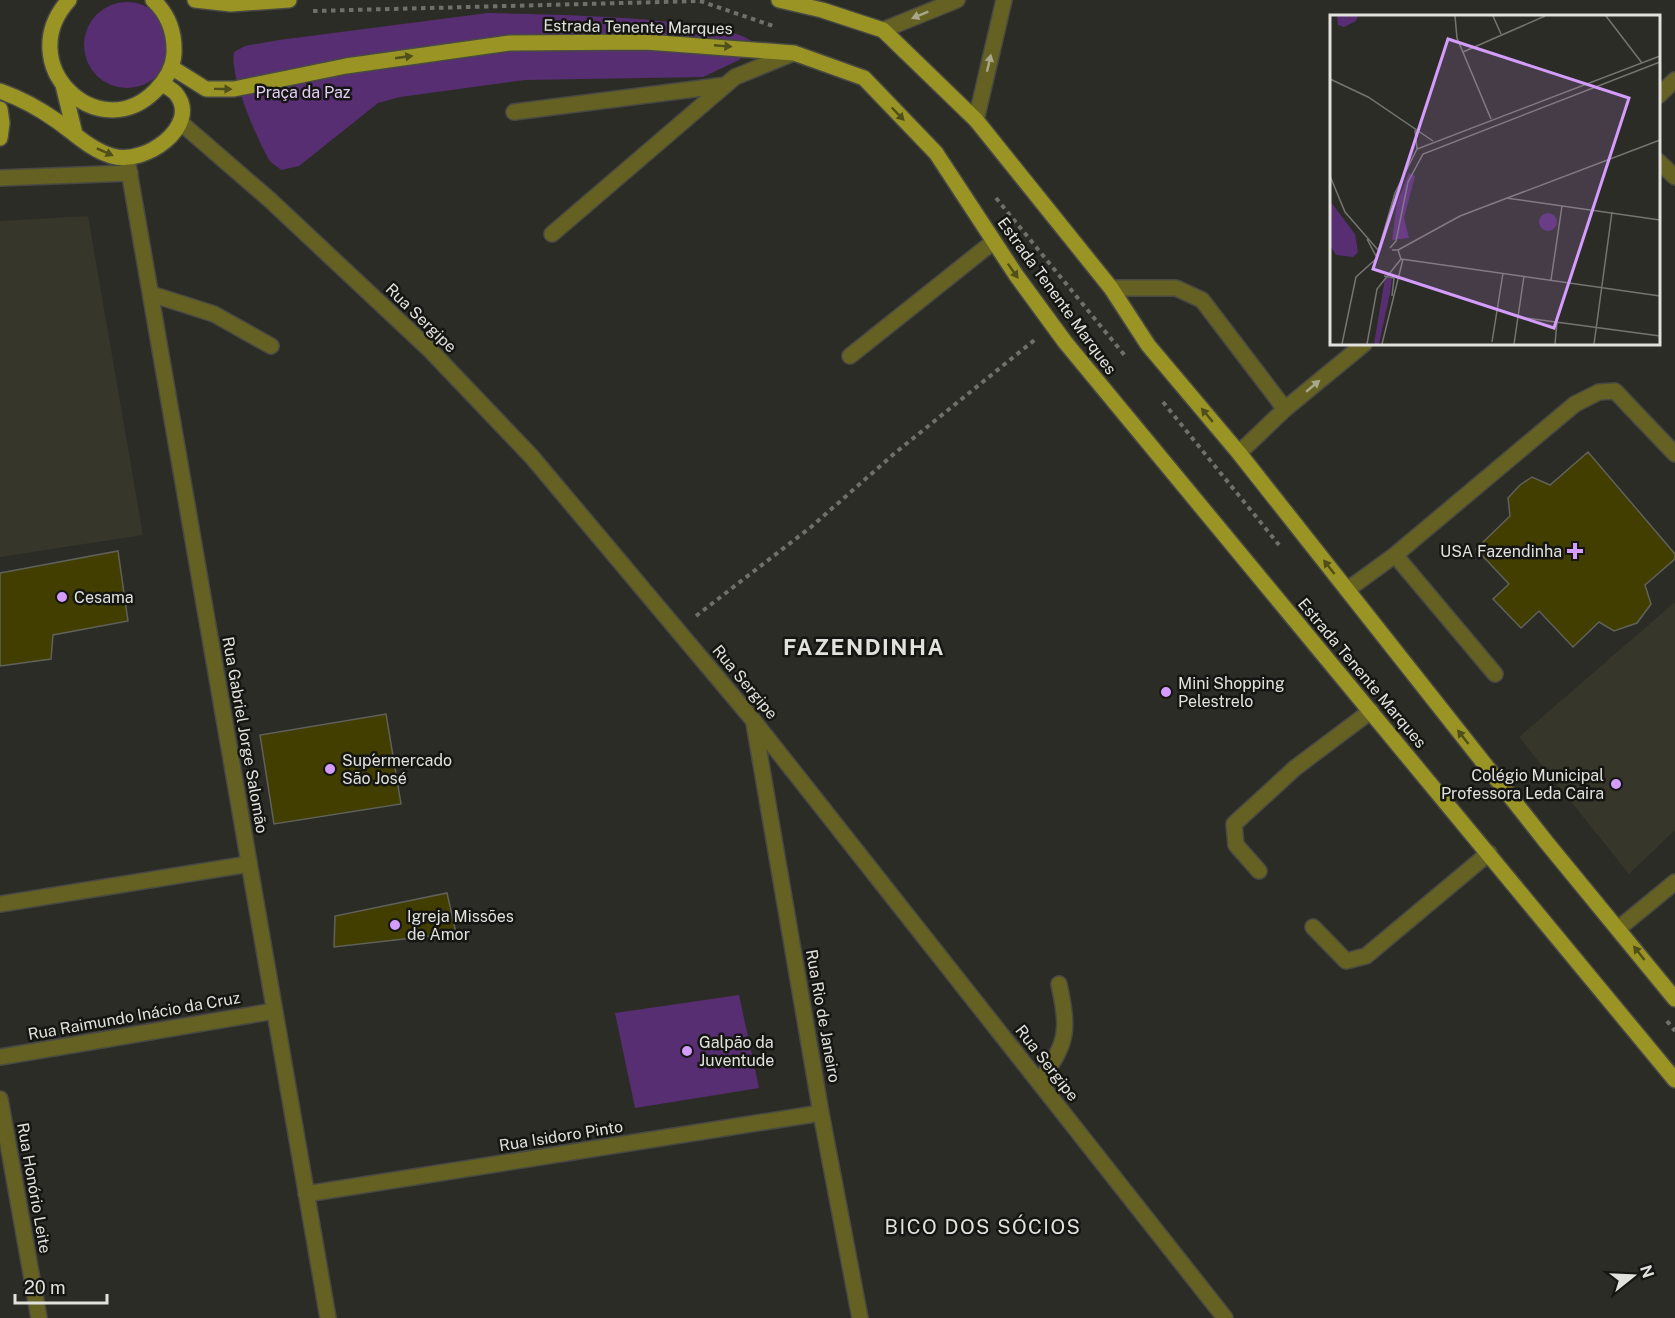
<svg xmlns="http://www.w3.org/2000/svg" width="1675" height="1318" font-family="'Public Sans',sans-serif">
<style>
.built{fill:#36362a}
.green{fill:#572e72}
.building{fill:#413e00;stroke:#61615b;stroke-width:1.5}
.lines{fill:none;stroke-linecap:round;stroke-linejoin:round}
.service-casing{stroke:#494944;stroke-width:18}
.minor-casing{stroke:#494944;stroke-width:18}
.tertiary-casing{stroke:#494944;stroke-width:18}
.primary-casing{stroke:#494944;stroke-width:18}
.path{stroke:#70706b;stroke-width:4;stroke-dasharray:4.5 4.5;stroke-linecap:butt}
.service{stroke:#646122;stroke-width:15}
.minor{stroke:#646122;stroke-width:15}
.tertiary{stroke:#646122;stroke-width:15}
.primary{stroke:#999424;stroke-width:15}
.oneway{fill:#a9a789}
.oneway2{fill:#504e1a}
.poi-dot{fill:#d49cfc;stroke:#151512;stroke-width:2}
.labels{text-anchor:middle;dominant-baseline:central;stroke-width:5;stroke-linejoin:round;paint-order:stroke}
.street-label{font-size:16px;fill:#e1e1dd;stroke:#151512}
.park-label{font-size:16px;fill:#e5cdf8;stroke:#151512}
.poi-label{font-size:16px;fill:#e1e1dd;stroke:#151512;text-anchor:start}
.quarter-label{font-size:20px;letter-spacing:1.5px;fill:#e1e1dd;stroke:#151512}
.district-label{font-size:22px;font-weight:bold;letter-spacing:1.5px;fill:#e1e1dd;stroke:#151512}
.inset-road{fill:none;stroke:#747470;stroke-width:1.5}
.view{fill:#d49cfc;fill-opacity:0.15;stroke:#d49cfc;stroke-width:3}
.inset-edge{fill:none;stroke:#e1e1dd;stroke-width:3}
</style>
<rect width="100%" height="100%" fill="#2c2c27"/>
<path class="built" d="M88 216 143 535 0 557V221Z
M1675 602V830L1629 874 1519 737Z"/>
<path class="green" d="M84 45a43 43 0 1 1 86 0a43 43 0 1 1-86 0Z
M488 13C533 14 728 16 754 43L739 60 703 77 525 80 400 97 378 103 299 166 281 170C277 166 270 163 268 158 256 136 229 75 234 52L245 46 279 40Z
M739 995 759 1088 635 1108 615 1013Z"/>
<path class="building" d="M1588 452 1675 554V559L1645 585 1651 604 1637 623 1614 631 1599 622 1573 647 1539 611 1521 628 1493 599 1509 584 1476 549 1510 516 1508 498 1520 485 1532 477 1550 485Z
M118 551 128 621 53 635 51 659 0 666V573Z
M386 714 401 804 274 824 260 735Z
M447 893 456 933 334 947 335 916Z"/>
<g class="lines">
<defs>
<path id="service" d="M514 112 726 85
M552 234 735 77 794 53
M1111 288H1176L1202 300 1285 409
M151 294 214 314 271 346
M850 356 993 242
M1395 555 1495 674
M1347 590 1395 555 1575 404 1599 392 1615 391 1675 454
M1259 871 1236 845 1234 824 1295 768 1371 711
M1313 927 1346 961 1366 956 1489 853
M1619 928 1675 882
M1039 1082C1068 1042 1069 1032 1059 984"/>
<path id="minor" d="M1658 96 1675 80
M180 122 270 200 431 351 532 457 753 720 1225 1318
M127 159 328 1318
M1658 161 1675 177
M0 178 130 173
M1239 453 1285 409 1364 344
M754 723 821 1113 860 1318
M0 904 249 864
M0 1057 274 1011
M0 1099 39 1318
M306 1194 821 1113"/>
<path id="tertiary" d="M883 30 957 0
M976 120 1004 0"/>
<path id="primary" d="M69 0C11 64 98 148 155 91 165 81 173 68 174 54 175 33 169 15 153 0
M195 0 231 4 289 0
M779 0 822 10 883 30 976 120 1111 288 1148 345 1239 453 1547 843 1675 999
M171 67 206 89H234L346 66 510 43 646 42 794 53 864 78 936 153 1016 275 1065 342 1675 1080
M63 85 75 134
M0 91C20 98 40 109 57 121 74 133 91 150 112 156 145 166 200 126 177 95 174 90 167 87 162 84
M0 109 2 123 0 138"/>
</defs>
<use href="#service" class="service-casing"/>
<use href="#minor" class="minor-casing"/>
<use href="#tertiary" class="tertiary-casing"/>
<use href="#primary" class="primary-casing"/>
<path class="path" d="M313 11 700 1 776 27
M996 198 1126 357
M1163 402 1279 545
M696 616 811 527 895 453 1037 338
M1667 1021 1675 1031"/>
<use href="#service" class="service"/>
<use href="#minor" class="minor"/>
<use href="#tertiary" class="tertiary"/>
<use href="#primary" class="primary"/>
</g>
<defs><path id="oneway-solid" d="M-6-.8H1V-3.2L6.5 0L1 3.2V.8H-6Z" transform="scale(1.5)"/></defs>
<g class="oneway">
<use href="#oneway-solid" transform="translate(920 15) rotate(158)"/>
<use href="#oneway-solid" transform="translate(989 63) rotate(-77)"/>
<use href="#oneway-solid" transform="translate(1313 386) rotate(-40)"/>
</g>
<g class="oneway2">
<use href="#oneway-solid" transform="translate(723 46) rotate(5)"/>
<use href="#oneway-solid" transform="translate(404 57) rotate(-8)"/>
<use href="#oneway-solid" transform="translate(223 89) rotate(1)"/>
<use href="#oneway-solid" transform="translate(898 114) rotate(46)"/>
<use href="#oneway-solid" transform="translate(105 152) rotate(24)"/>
<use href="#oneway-solid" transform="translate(1013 271) rotate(55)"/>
<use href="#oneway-solid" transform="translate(1207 415) rotate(-130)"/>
<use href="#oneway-solid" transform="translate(1329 567) rotate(-128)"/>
<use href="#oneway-solid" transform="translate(1463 737) rotate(-128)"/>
<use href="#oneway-solid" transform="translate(1639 953) rotate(-128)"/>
</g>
<g class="poi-dot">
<path d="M1572 542h6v6h6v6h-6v6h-6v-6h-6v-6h6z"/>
<circle cx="62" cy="597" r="6"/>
<circle cx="1166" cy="692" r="6"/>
<circle cx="330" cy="769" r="6"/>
<circle cx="1616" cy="784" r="6"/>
<circle cx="395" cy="925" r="6"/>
<circle cx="687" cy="1051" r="6"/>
</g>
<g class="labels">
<g class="street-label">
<text transform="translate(638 27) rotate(1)">Estrada Tenente Marques</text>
<text transform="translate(1057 296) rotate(54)">Estrada Tenente Marques</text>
<text transform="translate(421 318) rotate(44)">Rua Sergipe</text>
<text transform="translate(1362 673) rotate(50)">Estrada Tenente Marques</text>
<text transform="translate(745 682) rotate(50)">Rua Sergipe</text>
<text transform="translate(245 735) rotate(80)">Rua Gabriel Jorge Salomão</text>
<text transform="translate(134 1016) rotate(-10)">Rua Raimundo Inácio da Cruz</text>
<text transform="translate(823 1016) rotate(80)">Rua Rio de Janeiro</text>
<text transform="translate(1047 1063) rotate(52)">Rua Sergipe</text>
<text transform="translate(561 1136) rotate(-9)">Rua Isidoro Pinto</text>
<text transform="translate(34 1188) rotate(80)">Rua Honório Leite</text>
</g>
<g class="park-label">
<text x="303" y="92">Praça da Paz</text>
</g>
<g class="poi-label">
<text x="1562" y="551" text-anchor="end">USA Fazendinha</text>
<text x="74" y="597">Cesama</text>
<text x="1178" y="683">Mini Shopping<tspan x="1178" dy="18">Pelestrelo</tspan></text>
<text x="342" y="760">Suṕermercado<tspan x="342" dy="18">São José</tspan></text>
<text x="1604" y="775" text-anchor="end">Colégio Municipal<tspan x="1604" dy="18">Professora Leda Caira</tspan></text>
<text x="407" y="916">Igreja Missões<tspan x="407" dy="18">de Amor</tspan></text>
<text x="699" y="1042">Galpão da<tspan x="699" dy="18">Juventude</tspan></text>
</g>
<g class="quarter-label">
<text x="983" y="1227">BICO DOS SÓCIOS</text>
</g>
<g class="district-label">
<text x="864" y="647">FAZENDINHA</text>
</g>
</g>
<g transform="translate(1330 15)">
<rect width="330" height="330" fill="#2c2c27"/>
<path d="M7 1H28L26 6 14 12 8 10ZM79 158 85 161 74 203 79 223 62 225 67 188ZM0 186 25 219 28 237 23 242 6 240 0 230ZM209 207a9 9 0 1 1 18 0a9 9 0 1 1-18 0ZM55 263H62L60 278 49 329H44Z" fill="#572e72"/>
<path class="inset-road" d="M125 1 127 23 161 104M163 1 171 19M276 1 312 48M133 37 215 1M0 64 38 82 103 126M85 115 87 134M0 161 15 197 48 235M176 183 330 205M37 224 46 241M49 233 65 178 87 134 330 41M60 233 66 226 78 167 93 139 330 47M68 235 130 201 330 125M71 244 330 281M54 261 64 263 62 281M221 265 232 191M188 302 330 321M162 327 173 258M12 329 26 262 46 244M37 329 47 274 71 244 68 235H62M52 329 73 244M184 329 194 261M225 329 227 307M264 329 282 197"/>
<path class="view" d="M118 24 299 83 224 313 43 254Z"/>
<rect width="330" height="330" class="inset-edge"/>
</g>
<g transform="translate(1633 1276) rotate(72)" stroke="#151512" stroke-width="4.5" paint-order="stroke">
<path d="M0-4.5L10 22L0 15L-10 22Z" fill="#e1e1dd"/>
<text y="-9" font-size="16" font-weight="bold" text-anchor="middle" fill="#e1e1dd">N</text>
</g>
<path d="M15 1294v9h92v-9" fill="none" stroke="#e1e1dd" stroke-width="3"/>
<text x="24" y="1294" font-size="18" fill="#e1e1dd" stroke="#151512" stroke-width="4.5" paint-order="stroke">20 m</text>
</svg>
